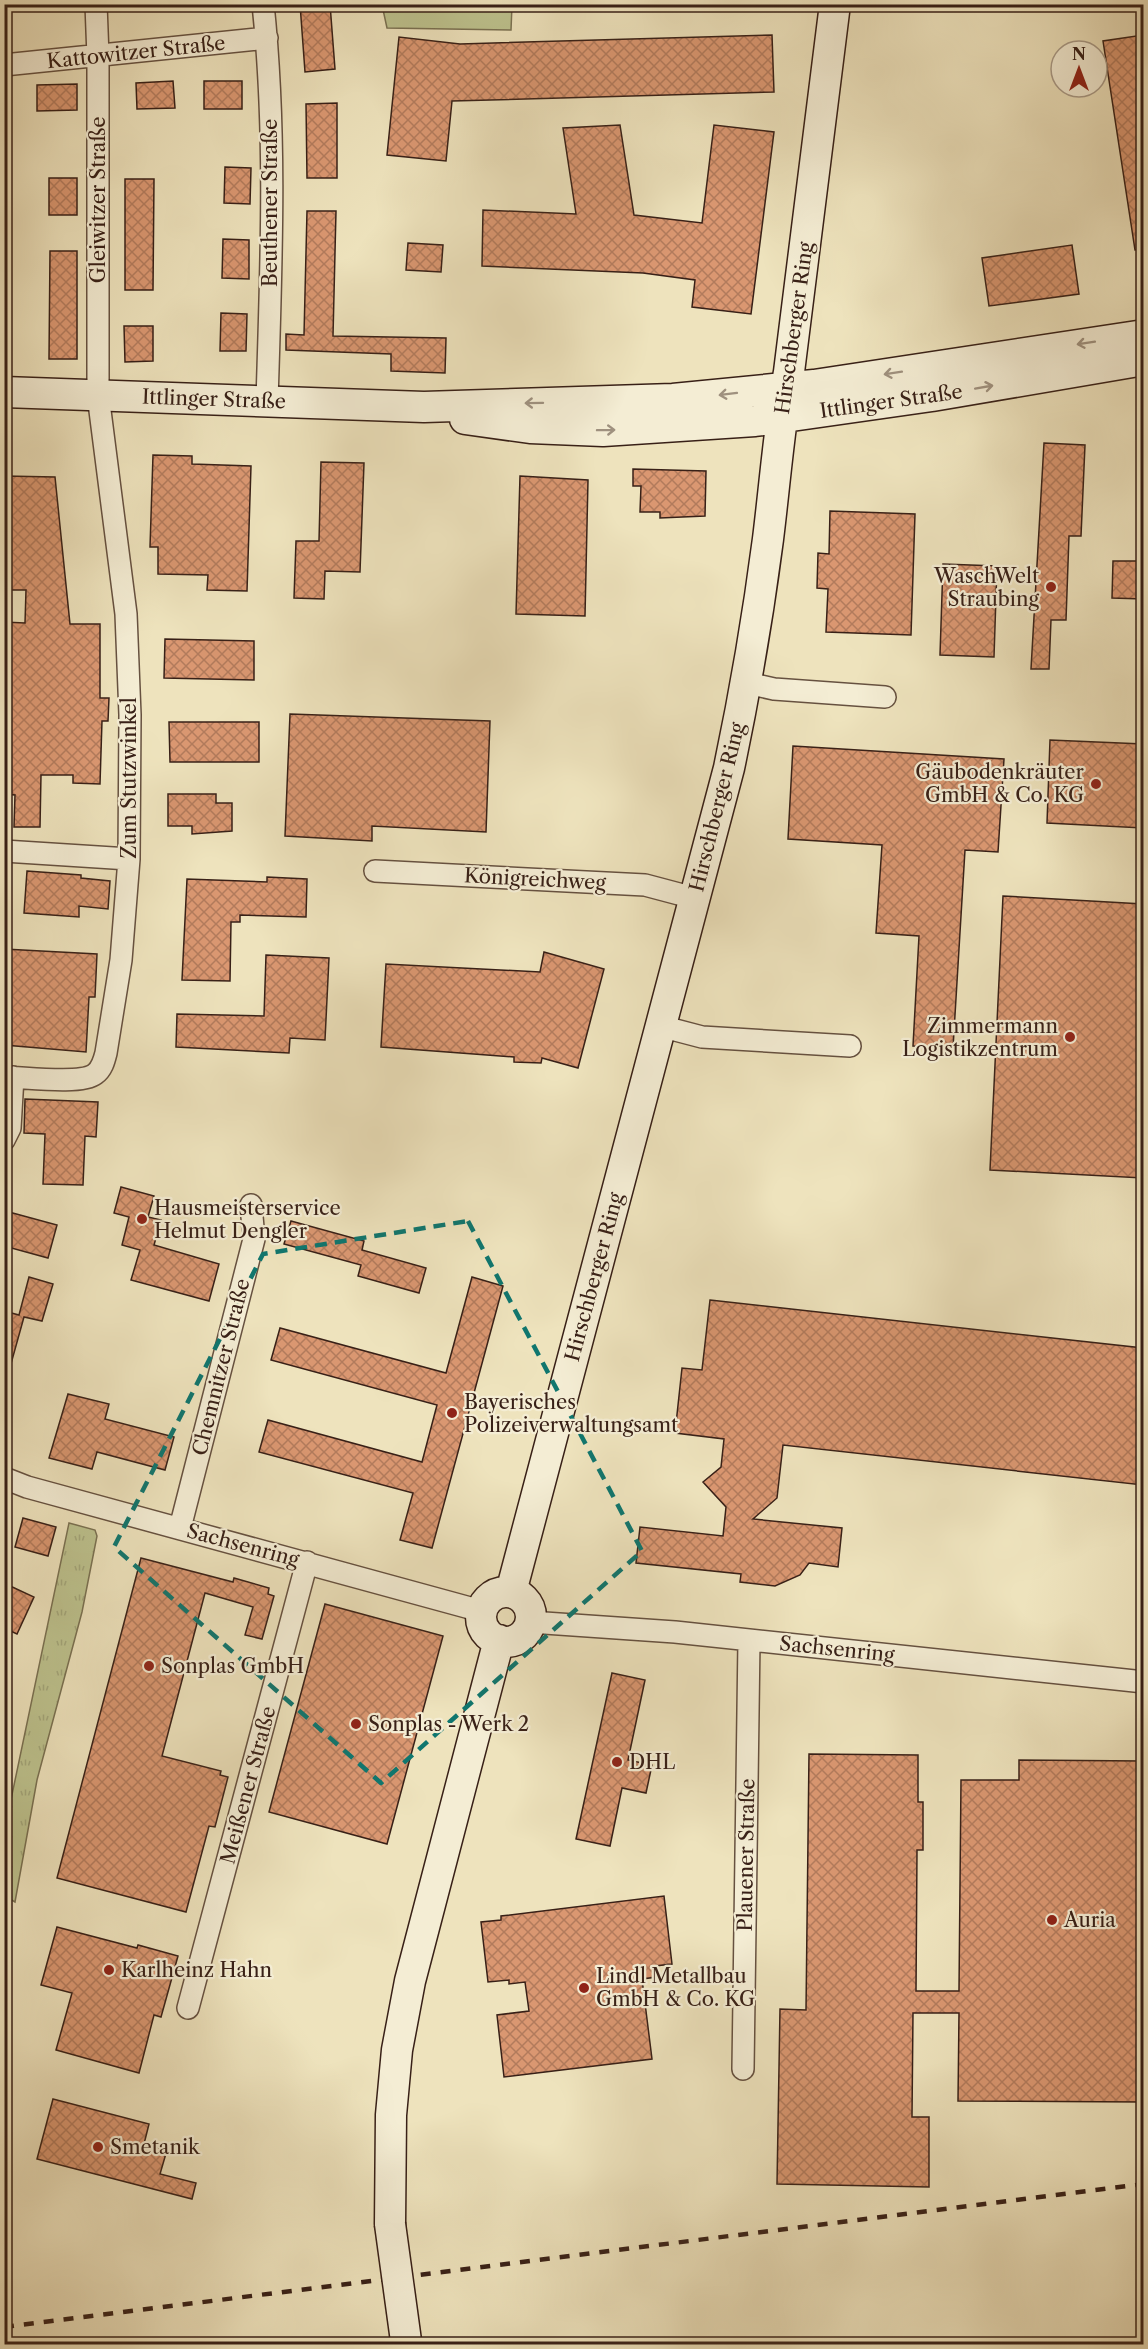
<svg xmlns="http://www.w3.org/2000/svg" width="1148" height="2349" font-family="'Libre Caslon Text',serif">
<style>
.grass{fill:url(#grass-tufts);stroke:#7a7152;stroke-width:1.5}
.green{fill:#bdc28e;stroke:#7a7152;stroke-width:1.5}
.building{fill:url(#building-cross-hatch);stroke:#382017;stroke-width:1.5}
.lines{fill:none;stroke-linecap:round;stroke-linejoin:round}
.street-casing{stroke:#665140;stroke-width:24}
.secondary-casing{stroke:#382017;stroke-width:33}
.street{stroke:#f4edd4;stroke-width:21}
.secondary{stroke:#f4edd4;stroke-width:30}
.rail{stroke:#382017;stroke-width:4.5;stroke-dasharray:10 10;stroke-linecap:butt}
.secondary-bridge-casing{stroke:#382017;stroke-width:33;stroke-linecap:butt}
.secondary-bridge{stroke:#f4edd4;stroke-width:30}
.oneway{stroke:#9f917f}
.marked{fill:none;stroke:#0f766e;stroke-width:4.5;stroke-dasharray:12 8;stroke-linejoin:round}
.poi-dot{fill:#8f2418;stroke:#f4edd4;stroke-width:2}
.labels{text-anchor:middle;dominant-baseline:central;stroke-width:4.5;stroke-linejoin:round;paint-order:stroke}
.street-label{font-size:20px;fill:#382017;stroke:#f4edd4}
.poi-label{font-size:20px;fill:#382017;stroke:#f4edd4;text-anchor:start}
</style>
<defs>
<pattern id="grass-tufts" width="24" height="20" patternUnits="userSpaceOnUse" patternTransform="scale(1.5)"><rect width="24" height="20" fill="#bdc28e"/><path d="M3 7l-1-3M5 7V3M7 7l1-3M15 17l-1-3M17 17v-4M19 17l1-3" fill="none" stroke="#a3a67a"/></pattern>
<pattern id="building-cross-hatch" width="8" height="8" patternUnits="userSpaceOnUse" patternTransform="scale(1.5)"><rect width="8" height="8" fill="#da9771"/><path d="M0 0l8 8M0 8l8-8" fill="none" stroke="#b27b5c"/></pattern>
</defs>
<rect width="100%" height="100%" fill="#eee3bd"/>
<filter id="stains"><feTurbulence type="fractalNoise" baseFrequency=".00333" numOctaves="4"/><feColorMatrix values="0 0 0 0 .2 0 0 0 0 .09 0 0 0 0 .02 0 0 0 .5 -.17"/></filter>
<radialGradient id="worn" r=".72"><stop offset=".6" stop-color="#630" stop-opacity="0"/><stop offset="1" stop-color="#630" stop-opacity=".3"/></radialGradient>
<path class="grass" d="M69 1523 95 1530 97 1536 82 1612 37 1780 15 1902 5 1896V1828Z"/>
<path class="green" d="M382 5H512L511 30 387 28Z"/>
<path class="building" d="M300 4H330L335 69 305 72Z
M772 35 774 92 452 101 446 161 387 155 399 37 460 44Z
M1143 35V249L1135 250 1103 41Z
M173 81 175 108 137 109 136 83Z
M204 81H242V109H204Z
M77 84V110L37 111V85Z
M337 103V178H307L306 104Z
M620 125 634 215 702 223 714 125 774 132 751 314 692 307 695 280 643 273 482 266 483 210 576 214 563 128Z
M225 167 251 168 250 204 224 203Z
M49 178H77V215H49Z
M125 179H154L153 290H125Z
M307 211H336L333 336 446 338 445 373 391 371V354L286 350V334L304 335Z
M223 239 249 240V279L222 278Z
M408 243 443 245 441 272 406 270Z
M1072 245 1079 294 989 306 982 258Z
M50 251H77V359H49Z
M221 313 247 314 246 351H220Z
M124 326H153V361L125 362Z
M1044 443 1085 445 1081 536H1069L1066 620H1051L1049 669H1031Z
M153 455 192 456V464L251 466 247 591 207 590 208 575 158 574V547H150Z
M321 462 364 463 360 572 325 571 324 599 294 598 296 541H319Z
M633 469 706 471 705 516 660 518V512H640L641 486H633Z
M4 476 55 477 70 624H100V698H109L108 721H102L100 784 73 783V775H41L40 827H14L15 795 4 794V622L25 623 26 590H4Z
M520 476 588 480 585 616 516 614Z
M830 511 915 514 911 635 826 632 828 589 817 588 818 553 829 554Z
M1113 561H1143V599L1112 598Z
M943 564 997 566 994 657 940 655Z
M165 639 254 641V680L164 678Z
M290 714 490 721 486 832 372 826V841L285 836Z
M169 722H259V762H170Z
M1050 740 1143 744V828L1047 823Z
M793 746 1004 759 998 852 965 850 953 1048 913 1046 919 936 876 933 882 845 788 839Z
M168 794H216V803H232V831L192 834V826H168Z
M27 871 81 875V878L110 881 108 909 79 906V917L24 913Z
M267 877 307 879 306 917 240 915V922H231L230 981 182 980 187 879 267 882Z
M1003 896 1143 904V1178L990 1170Z
M4 949 97 954 95 997H89L86 1052 4 1045Z
M544 952 604 969 578 1068 542 1058 541 1063 514 1062V1057L381 1047 386 964 540 972Z
M266 955 329 958 325 1040 290 1038 289 1053 176 1047 177 1014 264 1016Z
M25 1099 98 1102 96 1137 85 1136 83 1185 43 1184 45 1134 24 1133Z
M121 1187 154 1196 148 1217 161 1220 154 1245 219 1264 209 1301 131 1280 140 1250 122 1245 129 1217 114 1213Z
M9 1212 57 1225 48 1258 4 1246V1229Z
M291 1221 364 1241 362 1250 426 1268 419 1293 358 1276 361 1265 284 1244Z
M29 1277 53 1284 42 1321 24 1317 9 1371 4 1370V1311L19 1315Z
M472 1277 503 1286 432 1548 400 1540 413 1493 259 1452 268 1420 422 1462 437 1405 271 1360 280 1328 446 1373Z
M710 1300 1143 1348V1485L783 1445 777 1498 753 1519 842 1528 838 1567 809 1563 800 1575 775 1586 740 1582 741 1574 636 1563 640 1527 723 1536 726 1507 703 1482 721 1467 724 1439 675 1433 682 1368 702 1370Z
M68 1394 109 1404 105 1419 174 1437 165 1470 97 1452 92 1469 49 1458Z
M23 1518 56 1527 48 1556 15 1547Z
M141 1558 233 1582 234 1578 269 1588 268 1594 274 1596 262 1639 245 1635 253 1607 205 1593 162 1756 221 1771 220 1775 228 1777 215 1827 209 1826 186 1912 57 1878Z
M8 1585 34 1597 17 1634 4 1628V1593Z
M325 1604 443 1636 387 1844 269 1812Z
M612 1673 645 1680 628 1760 652 1765 646 1793 622 1788 610 1846 576 1839Z
M809 1754 918 1755V1802H923V1850H917L916 1991H959L961 1780H1019V1760L1143 1761V2102L958 2101 959 2013H913L912 2117H929V2187L777 2184 780 2009 806 2010Z
M664 1896 672 1964 655 1966 657 1977 642 1979 652 2059 504 2077 497 2015 529 2011 525 1982 509 1984V1980L488 1982 481 1922 501 1920V1916Z
M57 1927 137 1948 138 1945 178 1956 161 2017 154 2015 139 2073 56 2050 72 1993 41 1985Z
M53 2099 149 2124 144 2144 167 2150 160 2174 196 2183 192 2199 37 2159Z"/>
<g class="lines">
<defs>
<path id="street" d="M263 4C277 136 271 269 267 401
M4 65 267 38
M747 683 774 689 885 697
M4 851 129 859
M375 871 645 885 694 898
M660 1026 702 1037 850 1046
M4 1077C24 1077 81 1085 95 1074 102 1069 104 1061 106 1053L121 960 129 859 130 715 126 614 98 395V57L96 4
M4 1140 10 1128 13 1077
M4 1478 27 1487 481 1611
M180 1528 254 1239 251 1205
M530 1622 675 1632 1144 1682
M188 2008 307 1562
M743 2069 749 1640"/>
<path id="secondary" d="M4 392 424 407 673 399 814 385 1144 335
M465 419 530 428 603 431 755 421 932 396 1144 360
M511 1592 729 768C745 692 758 616 768 539 775 483 779 427 789 372L835 4
M481 1617a25 25 0 1 1 50 0a25 25 0 1 1-50 0Z
M390 2224 391 2115 397 2050 410 1981 499 1640"/>
</defs>
<use href="#street" class="street-casing"/>
<use href="#secondary" class="secondary-casing"/>
<use href="#street" class="street"/>
<use href="#secondary" class="secondary"/>
<path class="rail" d="M4 2327 1144 2184"/>
<defs>
<path id="secondary-bridge" d="M390 2224 406 2341"/>
</defs>
<use href="#secondary-bridge" class="secondary-bridge-casing"/>
<use href="#secondary-bridge" class="secondary-bridge"/>
</g>
<defs><path id="oneway-shaft" d="M-6 0H5M1.5-3L5.5 0L1.5 3" fill="none" stroke-width="1.6" stroke-linecap="round" stroke-linejoin="round" transform="scale(1.5)"/></defs>
<g class="oneway">
<use href="#oneway-shaft" transform="translate(1086 343) rotate(171)"/>
<use href="#oneway-shaft" transform="translate(893 373) rotate(171)"/>
<use href="#oneway-shaft" transform="translate(984 387) rotate(-10)"/>
<use href="#oneway-shaft" transform="translate(728 394) rotate(173)"/>
<use href="#oneway-shaft" transform="translate(534 403) rotate(179)"/>
<use href="#oneway-shaft" transform="translate(606 430) rotate(-1)"/>
</g>
<path class="marked" d="M468 1221 642 1551 381 1783 114 1547 263 1254Z"/>
<g class="poi-dot">
<circle cx="1051" cy="587" r="6"/>
<circle cx="1096" cy="784" r="6"/>
<circle cx="1070" cy="1037" r="6"/>
<circle cx="142" cy="1219" r="6"/>
<circle cx="452" cy="1413" r="6"/>
<circle cx="149" cy="1666" r="6"/>
<circle cx="356" cy="1724" r="6"/>
<circle cx="617" cy="1762" r="6"/>
<circle cx="1052" cy="1920" r="6"/>
<circle cx="109" cy="1970" r="6"/>
<circle cx="584" cy="1988" r="6"/>
<circle cx="98" cy="2147" r="6"/>
</g>
<g class="labels">
<g class="street-label">
<text transform="translate(136 52) rotate(-6)">Kattowitzer Straße</text>
<text transform="translate(98 200) rotate(-90)">Gleiwitzer Straße</text>
<text transform="translate(270 203) rotate(-90)">Beuthener Straße</text>
<text transform="translate(794 328) rotate(-82)">Hirschberger Ring</text>
<text transform="translate(214 399) rotate(2)">Ittlinger Straße</text>
<text transform="translate(891 401) rotate(-8)">Ittlinger Straße</text>
<text transform="translate(129 778) rotate(-90)">Zum Stutzwinkel</text>
<text transform="translate(717 807) rotate(-76)">Hirschberger Ring</text>
<text transform="translate(535 879) rotate(3)">Königreichweg</text>
<text transform="translate(594 1277) rotate(-75)">Hirschberger Ring</text>
<text transform="translate(221 1367) rotate(-76)">Chemnitzer Straße</text>
<text transform="translate(243 1545) rotate(15)">Sachsenring</text>
<text transform="translate(837 1649) rotate(6)">Sachsenring</text>
<text transform="translate(248 1785) rotate(-75)">Meißener Straße</text>
<text transform="translate(746 1855) rotate(-89)">Plauener Straße</text>
</g>
<g class="poi-label">
<text x="1039" y="576" text-anchor="end">WaschWelt<tspan x="1039" dy="23">Straubing</tspan></text>
<text x="1084" y="772" text-anchor="end">Gäubodenkräuter<tspan x="1084" dy="23">GmbH &amp; Co. KG</tspan></text>
<text x="1058" y="1026" text-anchor="end">Zimmermann<tspan x="1058" dy="23">Logistikzentrum</tspan></text>
<text x="154" y="1208">Hausmeisterservice<tspan x="154" dy="23">Helmut Dengler</tspan></text>
<text x="464" y="1402">Bayerisches<tspan x="464" dy="23">Polizeiverwaltungsamt</tspan></text>
<text x="161" y="1666">Sonplas GmbH</text>
<text x="368" y="1724">Sonplas - Werk 2</text>
<text x="629" y="1762">DHL</text>
<text x="1064" y="1920">Auria</text>
<text x="121" y="1970">Karlheinz Hahn</text>
<text x="596" y="1976">Lindl Metallbau<tspan x="596" dy="23">GmbH &amp; Co. KG</tspan></text>
<text x="110" y="2147">Smetanik</text>
</g>
</g>
<rect width="1148" height="2349" fill="none" stroke="#eee3bd" stroke-width="24"/>
<rect x="6" y="6" width="1136" height="2337" fill="none" stroke="#382017" stroke-width="3"/>
<rect x="12" y="12" width="1124" height="2325" fill="none" stroke="#382017" stroke-width="1.5"/>
<g transform="translate(1079 69)"><circle r="28" fill="#f4edd4" stroke="#a99b88" stroke-width="1.5"/>
<path d="M0-4.5L10 22L0 15L-10 22Z" fill="#8f2418"/>
<text y="-9" font-size="16" font-weight="bold" text-anchor="middle" fill="#382017">N</text>
</g>
<rect width="100%" height="100%" filter="url(#stains)"/>
<rect width="100%" height="100%" fill="url(#worn)"/>
</svg>
